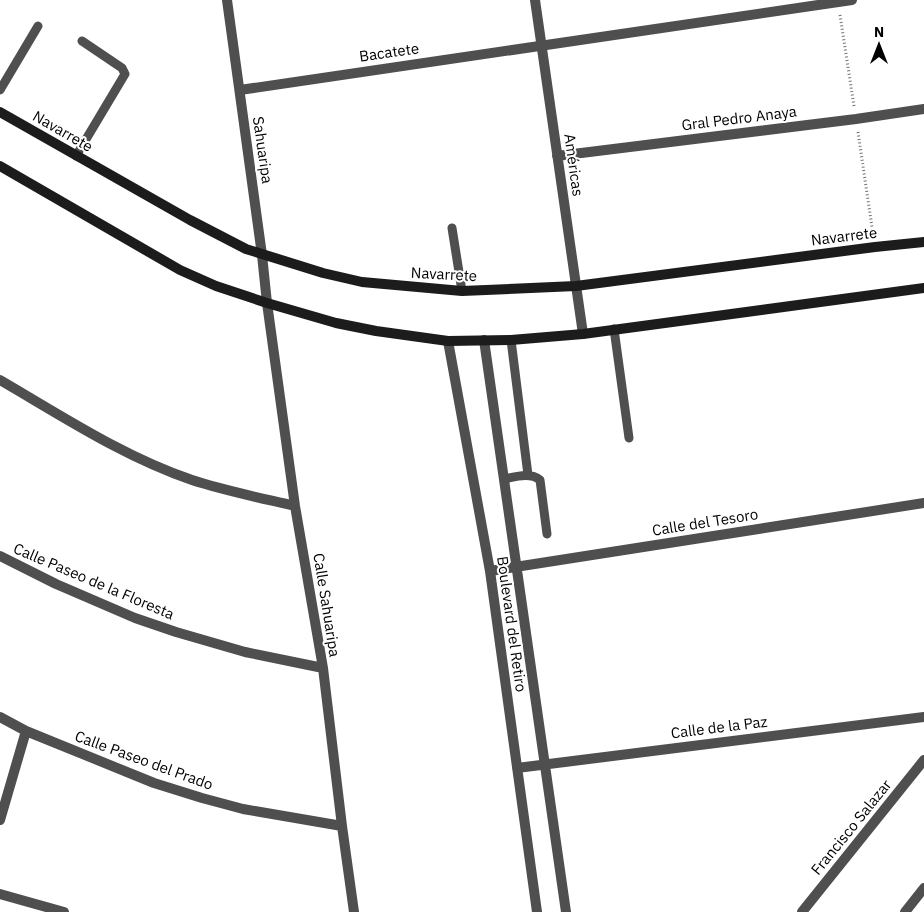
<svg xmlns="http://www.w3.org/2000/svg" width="924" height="912" font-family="'IBM Plex Sans',sans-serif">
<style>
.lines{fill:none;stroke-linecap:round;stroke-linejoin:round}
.path{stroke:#717171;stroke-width:3;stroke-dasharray:1 2.5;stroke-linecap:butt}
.lane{stroke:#4f4f4f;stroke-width:9}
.street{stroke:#4f4f4f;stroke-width:10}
.secondary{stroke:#1c1c1c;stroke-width:10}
.labels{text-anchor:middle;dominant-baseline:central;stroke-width:4;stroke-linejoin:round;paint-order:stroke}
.street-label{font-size:15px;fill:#000;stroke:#fff}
</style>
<rect width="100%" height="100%" fill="#fff"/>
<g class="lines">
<path class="path" d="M840 15 854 106
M858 132 873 234"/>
<path class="lane" d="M0 90 38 26
M76 156 125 74 122 68 82 41
M452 228 462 291
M614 329 629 438
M511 340 528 475
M504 479C515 477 530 472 540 480L547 534"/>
<path class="street" d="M227 0 262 255 267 303 295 506 323 668 342 826 354 912
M535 0 583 334
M240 90 852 0
M557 156 856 119 924 109
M484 340 566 912
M448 341 490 571 537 912
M0 380C62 416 124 457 192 480 226 491 261 498 295 506
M0 556 56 584 135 618 176 632 245 652 323 668
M490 571 924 503
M0 717 26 731 154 783 202 798 243 809 342 826
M517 768 924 717
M0 820 26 731
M0 894 64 912
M802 912 924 760
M905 912 924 888"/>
<path class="secondary" d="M0 112 190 220 246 249 323 273 362 282 462 291 576 286 875 247 924 242
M0 166 180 270 216 286 267 303 336 323 376 331 448 341 511 340 583 334 924 288"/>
</g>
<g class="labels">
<g class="street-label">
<text transform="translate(389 52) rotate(-8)">Bacatete</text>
<text transform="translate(739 118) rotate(-7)">Gral Pedro Anaya</text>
<text transform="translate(63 131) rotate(30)">Navarrete</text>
<text transform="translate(263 150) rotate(82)">Sahuaripa</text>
<text transform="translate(574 165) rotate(82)">Américas</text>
<text transform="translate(844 236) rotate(-7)">Navarrete</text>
<text transform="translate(444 274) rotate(3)">Navarrete</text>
<text transform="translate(705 522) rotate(-9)">Calle del Tesoro</text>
<text transform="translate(94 581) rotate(23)">Calle Paseo de la Floresta</text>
<text transform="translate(327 605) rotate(81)">Calle Sahuaripa</text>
<text transform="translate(512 624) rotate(82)">Boulevard del Retiro</text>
<text transform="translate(719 727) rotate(-7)">Calle de la Paz</text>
<text transform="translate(144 760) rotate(20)">Calle Paseo del Prado</text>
<text transform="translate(851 827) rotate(-51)">Francisco Salazar</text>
</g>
</g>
<g transform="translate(879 45)" stroke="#ffffff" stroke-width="4" paint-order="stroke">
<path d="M0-4L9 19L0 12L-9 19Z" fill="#000000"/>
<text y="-8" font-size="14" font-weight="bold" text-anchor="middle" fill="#000000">N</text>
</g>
</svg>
